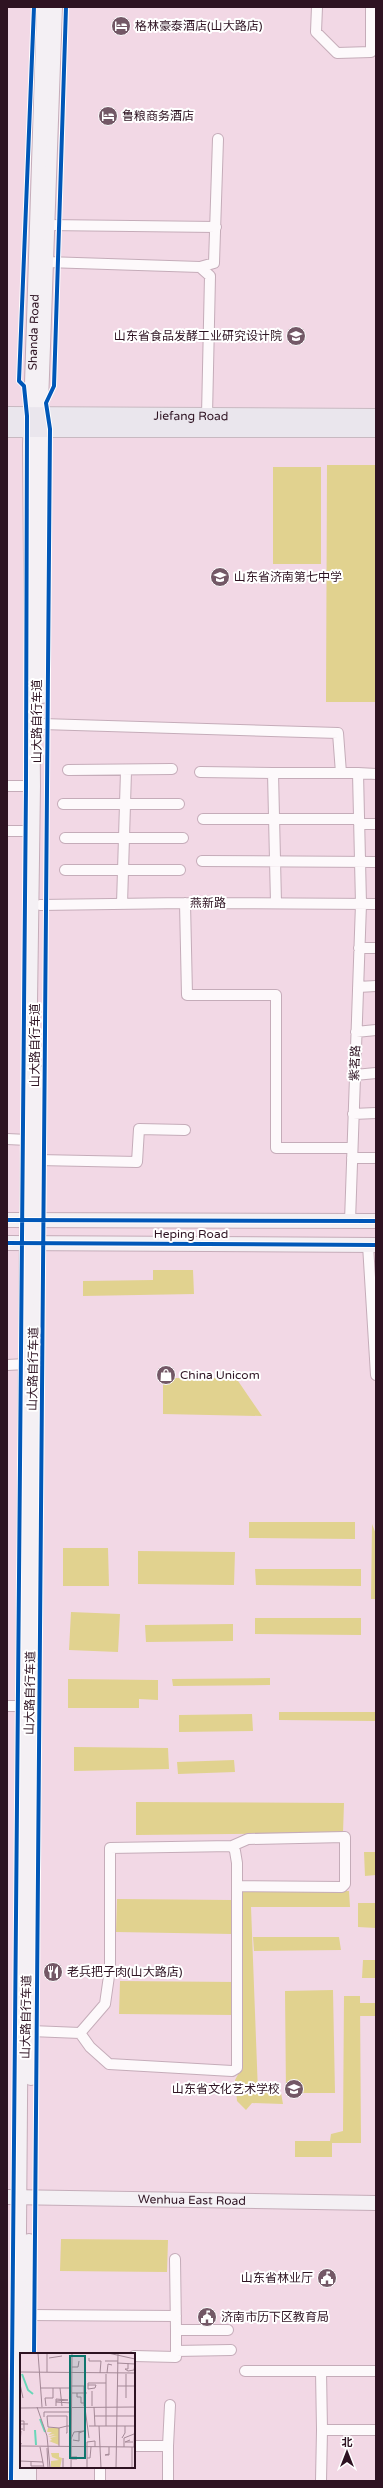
<svg xmlns="http://www.w3.org/2000/svg" width="383" height="2488" font-family="'Varela Round','Noto Sans SC',sans-serif">
<style>
.green{fill:#e1d28f}
.lines{fill:none;stroke-linecap:round;stroke-linejoin:round}
.minor-casing{stroke:#c5acb9;stroke-width:12}
.secondary-casing{stroke:#c5acb9;stroke-width:16}
.primary-casing{stroke:#c8b9c1;stroke-width:18}
.minor{stroke:#fdf9fb;stroke-width:10}
.secondary{stroke:#f4f0f4;stroke-width:14}
.primary{stroke:#eae6ed;stroke-width:16}
.cycleway-casing{stroke:#fff;stroke-width:6}
.cycleway{stroke:#0057b8;stroke-width:4}
.labels{text-anchor:middle;dominant-baseline:central;stroke-width:4;stroke-linejoin:round;paint-order:stroke}
.poi-label{font-size:12px;fill:#2e1322;stroke:#fff;text-anchor:start}
.street-label{font-size:12px;fill:#2e1322;stroke:#fff}
.inset-river{fill:none;stroke:#69d7b8;stroke-width:2}
.inset-road{fill:none;stroke:#a48997;stroke-width:1}
.view{fill:#0f766e;fill-opacity:0.15;stroke:#0f766e;stroke-width:2}
.inset-edge{fill:none;stroke:#2e1322;stroke-width:2}
</style>
<rect width="100%" height="100%" fill="#f2d8e5"/>
<path class="green" d="M327 465H376V702H326Z
M273 467H321V564H273Z
M153 1270H193L194 1294 83 1296V1281L153 1280Z
M163 1378H236L262 1416 163 1414Z
M249 1522H355V1539L249 1538Z
M372 1524 376 1534V1599H371Z
M63 1548H108L109 1586H63Z
M138 1551 235 1552 234 1585 138 1584Z
M255 1569H361V1586L256 1585Z
M71 1612 120 1614 118 1652 69 1650Z
M255 1618H361V1635L255 1634Z
M233 1624V1641L146 1642 145 1625Z
M270 1678V1685L173 1686 172 1679Z
M68 1679 158 1680V1700L139 1699V1708H68Z
M279 1712H375V1721L279 1720Z
M252 1714 253 1731 179 1732V1715Z
M74 1747 168 1748 169 1769 74 1771Z
M234 1760 235 1772 178 1774 177 1762Z
M136 1802 344 1803 343 1833 136 1835Z
M364 1852H376V1875L365 1876Z
M239 1891H349L350 1907H251L258 2092 281 2093 283 2104 252 2103 246 2110 237 2101 235 2080 242 2067Z
M117 1899 233 1900 232 1934 116 1932Z
M358 1903H376V1928L358 1927Z
M253 1937H339L341 1950 254 1951Z
M363 1960H376V1978H362Z
M120 1981 236 1982 235 2015 119 2014Z
M333 1990 335 2093H286L285 1991Z
M344 1996H360L361 2143H332V2157H295V2141H330L331 2134 343 2131Z
M360 2003H376V2016H360Z
M61 2239 168 2240 167 2272 60 2271Z"/>
<g class="lines">
<defs>
<path id="minor" d="M317 7 316 32 337 53 371 52V7
M47 225 216 227
M46 262 200 267 214 263 218 139
M200 267 210 276 207 415
M42 724 338 733 341 773H358L361 904 350 1221
M68 770 172 769
M200 772 273 773 276 903
M273 773H341
M358 773 376 774
M7 786H33
M63 804H179
M203 819H359
M359 824H376
M7 831H32
M65 838H183
M202 861 376 862
M65 870H180
M185 903 187 995H276V1148H352
M122 904 126 771
M40 905 185 903 376 904
M359 948H376
M358 987 376 986
M356 1032 376 1030
M355 1075 376 1073
M353 1114 376 1113
M7 1139 28 1140
M352 1158H376
M38 1160 137 1162 139 1129 185 1130
M368 1245 376 1375
M7 1365 26 1364
M7 1706H23
M31 2031 80 2033 105 2004 110 1969V1848L232 1846 248 1839 345 1837V1884L342 1887 237 1886
M80 2033 90 2047 109 2064 232 2071 237 2068V1863L235 1851 232 1846
M175 2259 176 2330H228
M29 2315 176 2316
M176 2351 231 2350
M134 2356 176 2357V2330
M245 2371H321
M376 2371H321L322 2430H376
M134 2446H168V2481
M168 2446 170 2405
M100 2481V2467
M321 2481 322 2430"/>
<g id="secondary">
<path d="M42 696 44 445 41 403 55 7"/>
<path d="M7 1220 376 1221"/>
<path d="M7 1243 376 1245"/>
<path d="M31 2078 39 1073"/>
<path id="s1" d="M7 2197 376 2203"/>
<path d="M29 2354V2241"/>
<path id="s2" d="M17 2481 27 1221 33 786 30 446 44 7"/>
<path d="M29 2481V2467"/>
</g>
<g id="primary">
<path id="s3" d="M7 415 376 417"/>
<path d="M7 429H376"/>
</g>
</defs>
<use href="#minor" class="minor-casing"/>
<use href="#secondary" class="secondary-casing"/>
<use href="#primary" class="primary-casing"/>
<use href="#minor" class="minor"/>
<use href="#secondary" class="secondary"/>
<use href="#primary" class="primary"/>
<defs>
<path id="cycleway" d="M7 1220 376 1221
M7 1243 376 1245
M34 2354 50 429 46 403 54 386 66 7
M11 2481 26 786 27 416 24 386 19 381 34 7"/>
</defs>
<use href="#cycleway" class="cycleway-casing"/>
<use href="#cycleway" class="cycleway"/>
</g>
<defs>
<symbol id="hotel-disc" viewBox="-11 -11 22 22"><circle r="9.5" fill="#735866" stroke="#fff"/><path d="M-6-4.5h1.5V1H6V5H4.5V3h-9V5H-6ZM-4 0a1.8 1.8 0 1 1 3.6 0ZM.5 0V-2.5h3Q6-2.5 6 0Z" fill="#fff"/></symbol>
<symbol id="university-disc" viewBox="-11 -11 22 22"><circle r="9.5" fill="#735866" stroke="#fff"/><path d="M0-5L7-2L0 1L-7-2ZM-4 1L0 2.5L4 1V4Q0 6-4 4Z" fill="#fff"/></symbol>
<symbol id="school-disc" viewBox="-11 -11 22 22"><circle r="9.5" fill="#735866" stroke="#fff"/><path d="M0-5L7-2L0 1L-7-2ZM-4 1L0 2.5L4 1V4Q0 6-4 4Z" fill="#fff"/></symbol>
<symbol id="shop-disc" viewBox="-11 -11 22 22"><circle r="9.5" fill="#735866" stroke="#fff"/><path d="M-5-2.5h2.3a2.7 3.5 0 0 1 5.4 0H5L5.5 6h-11ZM-1.5-2.5h3a1.5 2.3 0 0 0-3 0Z" fill="#fff"/></symbol>
<symbol id="restaurant-disc" viewBox="-11 -11 22 22"><circle r="9.5" fill="#735866" stroke="#fff"/><path d="M-5-6h1v4h1v-4h1v4h1v-4h1v5L-1.5 .5V6h-2V.5L-5-1ZM5-6V6H3V1.5H1.5Q1.5-4 5-6Z" fill="#fff"/></symbol>
<symbol id="civic-disc" viewBox="-11 -11 22 22"><circle r="9.5" fill="#735866" stroke="#fff"/><path d="M-.6-6.5H3V-4.5H.6V-3L4-1V1h2V6H-6V1h2V-1L-.6-3ZM-1.2 2.5V6h2.4V2.5Z" fill="#fff"/></symbol>
</defs>
<g fill-rule="evenodd">
<use href="#hotel-disc" x="110" y="15" width="22" height="22"/>
<use href="#hotel-disc" x="97" y="105" width="22" height="22"/>
<use href="#university-disc" x="285" y="325" width="22" height="22"/>
<use href="#school-disc" x="209" y="566" width="22" height="22"/>
<use href="#shop-disc" x="155" y="1364" width="22" height="22"/>
<use href="#restaurant-disc" x="42" y="1961" width="22" height="22"/>
<use href="#school-disc" x="283" y="2078" width="22" height="22"/>
<use href="#civic-disc" x="316" y="2267" width="22" height="22"/>
<use href="#civic-disc" x="196" y="2306" width="22" height="22"/>
</g>
<g class="labels">
<g class="poi-label">
<text x="135" y="26">格林豪泰酒店(山大路店)</text>
<text x="122" y="116">鲁粮商务酒店</text>
<text x="282" y="336" text-anchor="end">山东省食品发酵工业研究设计院</text>
<text x="234" y="577">山东省济南第七中学</text>
<text x="180" y="1375">China Unicom</text>
<text x="67" y="1972">老兵把子肉(山大路店)</text>
<text x="280" y="2089" text-anchor="end">山东省文化艺术学校</text>
<text x="313" y="2278" text-anchor="end">山东省林业厅</text>
<text x="221" y="2317">济南市历下区教育局</text>
</g>
<g class="street-label">
<text stroke="none"><textPath href="#s2" startOffset="2149">Shanda Road</textPath></text>
<text stroke="none"><textPath href="#s3" startOffset="184">Jiefang Road</textPath></text>
<text transform="translate(37 721) rotate(-90)">山大路自行车道</text>
<text x="208" y="903">燕新路</text>
<text transform="translate(35 1045) rotate(-90)">山大路自行车道</text>
<text transform="translate(355 1063) rotate(-88)">紫茗路</text>
<text x="191" y="1234">Heping Road</text>
<text transform="translate(33 1369) rotate(-89)">山大路自行车道</text>
<text transform="translate(30 1693) rotate(-89)">山大路自行车道</text>
<text transform="translate(26 2017) rotate(-89)">山大路自行车道</text>
<text stroke="none"><textPath href="#s1" startOffset="185">Wenhua East Road</textPath></text>
</g>
</g>
<g transform="translate(20 2353)">
<rect width="115" height="115" fill="#f2d8e5"/>
<path d="M28 75H39V92L29 88 32 87 30 85 37 83 28 84 35 81 28 82 32 79H27ZM39 100V104L42 105 40 115H31V108L39 107 32 104 31 100Z" fill="#e1d28f"/>
<path class="inset-river" d="M2 21 8 37 13 41M20 66 25 79M15 77 16 92"/>
<path class="inset-road" d="M18 0 22 54M88 0 115 6M29 5 42 3M69 5V8H81L80 20M85 8H98M97 10 115 11M52 14H58L59 8M108 18 105 16H108V10M108 18 114 17 115 11M0 19 115 20M27 19V0M87 20 88 11 92 12M0 31 3 45M68 32H76L75 35 68 36V30H86M51 33H64V53M97 33H115M20 35H51M40 35 42 53M72 38V53M52 40H67M57 40V44H61V50H64M106 45V21M36 48 48 47 36 46V53M36 49 51 50M26 53 25 45H33V35M17 54 27 83 30 115M74 54 75 73M0 55 115 54M65 55 69 85M75 63H114M24 64V59H51M0 68H4V78M69 73H115M79 73 81 115M86 73V21M3 76H0V71H8M1 78 0 90 2 91M46 80H47V63H27L28 74 39 75 47 73H51M102 85 105 80V73M51 86 54 79 64 78 59 80M53 87 59 88V79M110 87 105 89H113M0 93 115 94M39 93V75M20 94 24 115M104 94V85L114 81M112 94V115M114 94 115 63M27 95 28 115M89 101 85 102H89V94M51 104H57V106H52M43 105V115H48M67 105H70L71 94M0 108 23 109M11 109V113H23M51 115 52 0M67 115V89L75 88V94M96 115 98 0"/>
<path class="view" d="M50 3H65V105H50Z"/>
<rect width="115" height="115" class="inset-edge"/>
</g>
<rect width="383" height="2488" fill="none" stroke="#2e1322" stroke-width="16"/>
<g transform="translate(347 2452)" stroke="#ffffff" stroke-width="3" paint-order="stroke">
<path d="M0-3L7 15L0 10L-7 15Z" fill="#2e1322"/>
<text y="-6" font-size="11" font-weight="bold" text-anchor="middle" fill="#2e1322">北</text>
</g>
</svg>
